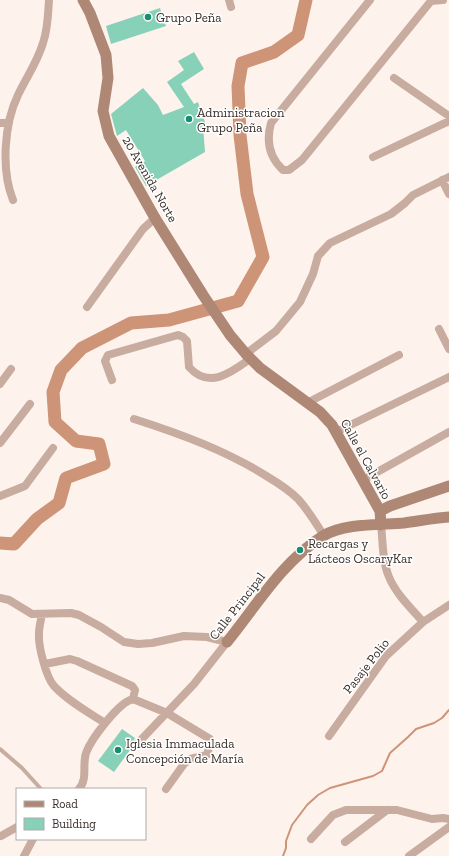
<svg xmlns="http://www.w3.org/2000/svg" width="449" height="856" font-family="'Zilla Slab',serif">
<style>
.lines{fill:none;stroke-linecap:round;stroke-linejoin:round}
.stream{stroke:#ce9477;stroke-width:2}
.river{stroke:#ce9477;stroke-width:13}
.building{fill:#88d1b9}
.lane{stroke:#c7ac9f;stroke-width:4}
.street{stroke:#c7ac9f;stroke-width:8}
.secondary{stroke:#ae8875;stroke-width:11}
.poi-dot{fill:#168e71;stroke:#fff;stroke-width:1.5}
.labels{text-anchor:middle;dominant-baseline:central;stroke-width:3;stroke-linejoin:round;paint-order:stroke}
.poi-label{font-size:13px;fill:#382e29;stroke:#fff;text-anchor:start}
.street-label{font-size:13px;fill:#382e29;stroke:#fff}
</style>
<rect width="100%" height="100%" fill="#fef2ed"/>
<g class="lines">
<path class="stream" d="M283 856 286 848V841L292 825 307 805 318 795 330 788 373 776 382 771 390 753 408 737 416 729 434 723 442 718 449 710"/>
<path class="river" d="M0 543 14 544 37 519 59 503 66 478 104 464 99 444 76 441 55 422 53 392 61 370 82 348 131 323 169 320 238 301 263 257 247 194 240 135 238 86 242 63 274 52 298 35 306 0"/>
</g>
<path class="building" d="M160 8 166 26 111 44 106 26Z
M194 52 204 69 181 84 194 104 198 102 206 125 203 126 205 152 146 186 135 167 145 161 126 130 117 136 111 114 143 88 158 105 163 115 184 107 167 82 184 70 178 61Z
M122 729 135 738 133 742V746L114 772 98 761Z"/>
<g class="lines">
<path class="lane" d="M0 749 22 768 41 789"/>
<path class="street" d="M229 0 231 7
M370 0 271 123C266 141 269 157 283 170H289L302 160 431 1 443 0
M394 78 449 116
M0 123H9
M373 157 449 121
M442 180 449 194
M13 200C1 170 4 124 18 95 27 76 37 63 43 43 48 29 48 14 49 0
M87 307 143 229 155 218
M439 329 449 349
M251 350 276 331 300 302 313 274 318 256 330 243 391 214 405 203 413 195 449 177
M112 380 105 361 108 355 178 335 183 337 187 341 189 367C209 390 232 372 250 359
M0 384 11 369
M307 403 399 355
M134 419C181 434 227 451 268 477 278 483 289 490 298 499 308 510 316 523 324 536
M336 432 449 377
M0 443 30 404
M363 480 449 432
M0 496 25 486 53 448
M381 525C383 541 382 561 389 577 396 594 411 608 423 622
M0 598 9 600 32 614 71 613 79 615 101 627 124 642 138 644 152 643 184 636 207 637 227 642 194 684 138 743
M42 614C41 620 39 627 39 633 38 646 46 677 54 686 68 701 88 712 105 723
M45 664 70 659 77 661 132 686 135 690 133 699
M329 736 386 656 423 622 449 605
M79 789C88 779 82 765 86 753 91 739 119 702 133 699L167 713 210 739V744L207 755 190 759 184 764 166 789
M1 836 17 827
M311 839 333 815 346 810H397L432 819 443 818 449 819
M345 842 387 810
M24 856 33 839
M409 856 449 827"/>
<path class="secondary" d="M83 0 90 13 106 55 108 78 103 111 109 136 155 218 203 295 230 335 246 354 260 368 320 412 332 425 380 511 381 525
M380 511 390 506 449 486
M227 642C257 605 282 562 323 536 344 523 379 525 404 523 419 521 434 518 449 517"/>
</g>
<g class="poi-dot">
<circle cx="148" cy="17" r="4"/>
<circle cx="189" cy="119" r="4"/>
<circle cx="300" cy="550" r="4"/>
<circle cx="118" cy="750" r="4"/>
</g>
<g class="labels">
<g class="poi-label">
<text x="156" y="17">Grupo Peña</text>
<text x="197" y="112">Administracion<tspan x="197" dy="15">Grupo Peña</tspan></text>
<text x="308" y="543">Recargas y<tspan x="308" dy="15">Lácteos OscaryKar</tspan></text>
<text x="126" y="743">Iglesia Immaculada<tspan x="126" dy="15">Concepción de María</tspan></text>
</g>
<g class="street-label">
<text transform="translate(150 179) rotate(60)">20 Avenida Norte</text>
<text transform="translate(366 459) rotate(61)">Calle el Calvario</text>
<text transform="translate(237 606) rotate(-52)">Calle Principal</text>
<text transform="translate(366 666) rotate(-52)">Pasaje Polio</text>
</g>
</g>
<rect x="16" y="788" width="130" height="52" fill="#ffffff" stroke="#afaba9"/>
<rect x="24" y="801" width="20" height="6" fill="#ae8875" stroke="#afaba9"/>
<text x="52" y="808" font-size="12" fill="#382e29">Road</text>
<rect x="24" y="818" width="20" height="12" fill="#88d1b9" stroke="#afaba9"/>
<text x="52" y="828" font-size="12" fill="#382e29">Building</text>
</svg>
